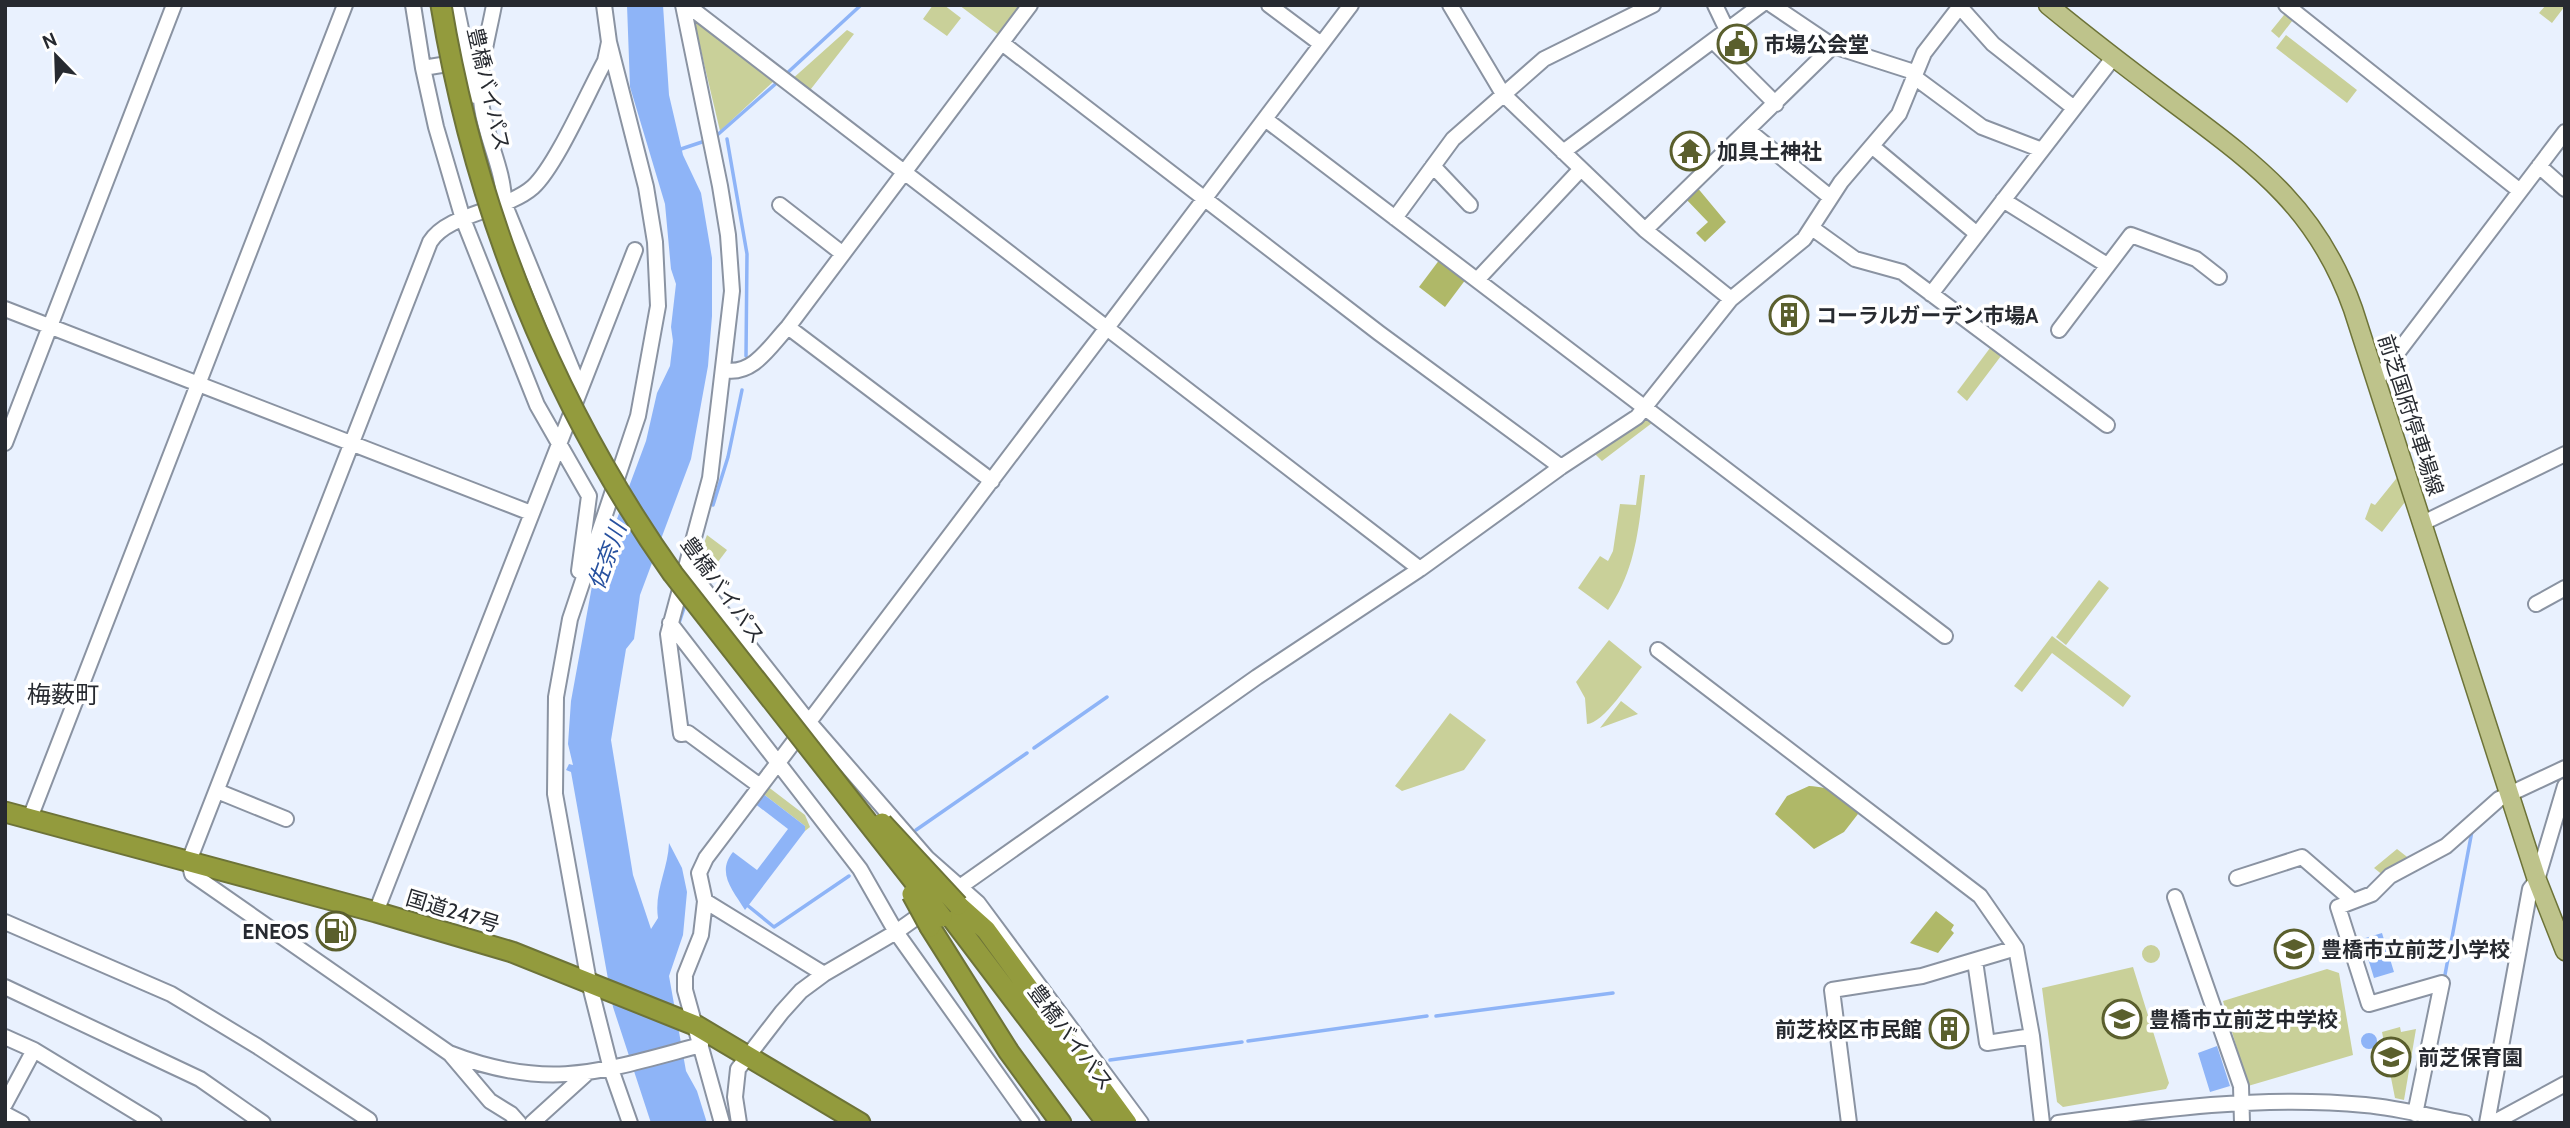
<svg xmlns="http://www.w3.org/2000/svg" width="2570" height="1128" font-family="Cabin,'Noto Sans JP',sans-serif">
<style>
.green{fill:#c9d099}
.forest{fill:#afb868}
.water{fill:#8eb4f7}
.lines{fill:none;stroke-linecap:round;stroke-linejoin:round}
.stream{stroke:#8eb4f7;stroke-width:3.5}
.minor-casing{stroke:#8a93a2;stroke-width:18}
.major-casing{stroke:#6d7338;stroke-width:21}
.highway-casing{stroke:#6d7338;stroke-width:23}
.minor{stroke:#fff;stroke-width:14}
.major{stroke:#bec38b;stroke-width:18}
.highway{stroke:#939b3d;stroke-width:19}
.highway-bridge-casing{stroke:#6d7338;stroke-width:23;stroke-linecap:butt}
.highway-bridge{stroke:#939b3d;stroke-width:19}
.labels{text-anchor:middle;dominant-baseline:central;stroke-width:7;stroke-linejoin:round;paint-order:stroke}
.poi-label{font-size:21px;font-weight:bold;fill:#272a30;stroke:#fff;text-anchor:start}
.street-label{font-size:21px;fill:#272a30;stroke:#fff}
.water-label{font-size:23px;font-style:italic;fill:#27519f;stroke:#fff}
.quarter-label{font-size:24px;fill:#272a30;stroke:#fff}
</style>
<rect width="100%" height="100%" fill="#e9f1fe"/>
<path class="green" d="M933 5H944L961 18 947 36 923 19Z
M959 5H1024L1000 36Z
M2546 5H2565V6L2552 23 2539 13Z
M2288 10 2296 16 2279 38 2271 31Z
M693 17 774 81 720 131Z
M847 30 854 34 807 94 790 81Z
M2286 35 2357 90 2347 103 2276 48Z
M1993 344 2004 352 1967 401 1957 392Z
M1648 413 1653 417 1652 423 1602 461 1593 452Z
M2400 474 2408 498 2382 532 2365 519 2371 503 2375 505Z
M1640 475H1645C1639 524 1637 568 1608 610L1578 588 1600 556 1608 561 1613 551 1620 504 1636 505Z
M707 535 727 550 708 575 697 562Z
M2099 580 2109 588 2066 645 2056 637Z
M2052 636 2131 696 2123 707 2052 653 2022 692 2014 686Z
M1609 640 1642 667C1631 680 1603 724 1587 724L1585 698 1576 682Z
M1621 701 1638 714 1600 728Z
M1450 713 1486 740 1464 770 1402 791 1395 786Z
M767 786 805 815 810 827 805 831V826L762 793Z
M2397 849 2411 860 2384 876 2374 868Z
M2142 954a9 9 0 1 1 18 0a9 9 0 1 1-18 0Z
M2133 967 2169 1083 2166 1089 2063 1107 2057 1102 2042 988Z
M2327 969 2339 973 2353 1055 2248 1086 2223 1001Z
M2400 1027 2401 1032 2416 1029 2404 1100 2395 1098 2382 1032Z"/>
<path class="forest" d="M1696 186 1726 222 1705 242 1696 233 1708 222 1684 197Z
M1440 259 1466 279 1445 307 1419 287Z
M1809 786C1830 787 1849 794 1858 814L1844 832 1814 849 1775 814 1787 796Z
M1936 911 1954 925 1951 930 1954 933 1938 953 1910 943Z"/>
<path class="water" d="M627 5H663L669 95 683 155 701 193 712 258V316L708 366 691 459 640 595 634 639 626 649 611 740 633 875 651 929 658 918C654 891 668 870 669 843L682 868 687 892 683 935 669 976 686 1071 697 1091 707 1123H651L613 1007 571 772 566 770 569 764 573 765 568 744 571 701 592 586 646 441 657 393 670 366 673 341 671 327 676 284 671 269 665 204 630 87Z
M762 793 805 826V831L745 910C733 890 716 873 733 852L757 870 788 829 754 803Z
M2382 933 2394 972 2374 978 2362 939Z
M2361 1041a8 8 0 1 1 16 0a8 8 0 1 1-16 0Z
M2217 1046 2230 1086 2210 1092 2198 1053Z"/>
<g class="lines">
<path class="stream" d="M785 75 861 5
M715 137 780 80
M727 139 747 254 746 356
M678 150 708 140
M713 505 728 457 742 390
M679 623 684 608
M685 712 687 725
M1034 748 1107 697
M916 830 1027 753
M747 905 774 927 849 876
M2444 980 2472 831
M1436 1016 1613 993
M1248 1041 1427 1016
M1110 1060 1242 1042"/>
<defs>
<path id="minor" d="M413 5 423 68 460 62
M456 5 475 96
M494 5C488 38 476 75 482 108 487 141 504 170 504 203L580 389
M604 5 609 42 646 187 655 242 658 306 638 416 570 619 556 697 555 794 589 982 611 1069 630 1123
M683 5 720 186 728 235 732 291 710 478 668 634 681 734 688 733 760 786
M687 5 1420 569
M1269 5 1321 44
M1450 5 1503 94 1645 230 1731 299
M1715 5 1727 30
M1772 5 1833 46 1914 72
M2286 5 2520 191
M1960 7 1993 44 2074 108
M1713 41 1776 104
M609 42 605 61C588 92 556 166 533 187 506 211 448 213 430 242L189 861 192 874 449 1053C549 1092 603 1071 701 1045
M1002 43 1379 333 1561 467
M423 68 436 127 463 219 537 405 589 496 579 571
M1913 76 1982 127 2042 150
M1265 119 1945 636
M1749 131 1830 197
M1873 147 1977 234
M1563 152 1761 5
M1433 166 1470 205
M2539 166 2565 189
M2003 200 2107 265
M780 205 843 254
M1395 218 1453 139 1544 59 1653 5
M1812 228 1855 259 1902 272 2107 425
M1645 230 1833 46
M1477 280 1580 170
M1931 294 2113 58
M5 309 531 513
M788 327 992 481
M2059 330 2131 235 2196 259 2219 277
M724 370C753 376 770 346 788 327L1030 5
M2376 381 2565 132
M5 443 174 5
M2423 523 2565 454
M686 566 808 721 927 858 978 903 1141 1123
M2536 604 2565 588
M670 623 860 869 896 932 824 974 801 991 782 1012 738 1069 735 1097 739 1123
M1658 650 1980 896 2016 948 2032 1036 2042 1123
M217 791 286 819
M30 818 345 5
M2237 878 2302 857 2353 901
M2175 897 2241 1086 2242 1123
M705 901 824 974
M376 912 635 250
M5 922 171 994 257 1046 369 1120 367 1123
M1975 961 1987 1043 2032 1036
M5 987 200 1079 263 1123
M5 1037 34 1050 154 1123
M451 1055 490 1101 511 1114 519 1123
M5 1104 34 1050
M5 1114 22 1123
M2415 1114 2442 983 2369 1004 2338 907 2372 894 2390 876 2446 846 2499 799 2565 768
M532 1123 586 1074
M722 1123 685 990V975L701 935 705 901 699 873 706 858 1351 5
M1032 1123 896 932 1257 677 1420 569 1561 467 1637 417 1731 299 1804 239 1841 182 1899 114 1924 53 1961 5
M1849 1123 1832 990 1922 976 2016 948
M2058 1123C2160 1109 2262 1095 2365 1105 2399 1108 2432 1117 2465 1123
M2487 1123 2530 889 2537 880 2565 786
M2493 1123 2565 1084"/>
<path id="major" d="M2048 5C2087 37 2126 67 2166 97 2251 161 2316 204 2353 309L2537 880 2565 951"/>
<path id="highway" d="M5 812 376 912 512 952 697 1026 860 1123
M958 905 986 930 1127 1123
M948 913 1107 1123
M930 927 1009 1052 1061 1123"/>
</defs>
<use href="#minor" class="minor-casing"/>
<use href="#major" class="major-casing"/>
<use href="#highway" class="highway-casing"/>
<use href="#minor" class="minor"/>
<use href="#major" class="major"/>
<use href="#highway" class="highway"/>
<defs>
<path id="highway-bridge" d="M441 5C475 210 553 404 673 574L942 917
M882 823 958 905
M912 894 930 927"/>
</defs>
<use href="#highway-bridge" class="highway-bridge-casing"/>
<use href="#highway-bridge" class="highway-bridge"/>
</g>
<defs>
<symbol id="civic-ring" viewBox="-11 -11 22 22"><circle r="9.5" fill="#fff" stroke="#5a5f2d" stroke-width="1.5"/><path d="M-.6-6.5H3V-4.5H.6V-3L4-1V1h2V6H-6V1h2V-1L-.6-3ZM-1.2 2.5V6h2.4V2.5Z" fill="#5a5f2d"/></symbol>
<symbol id="temple-ring" viewBox="-11 -11 22 22"><circle r="9.5" fill="#fff" stroke="#5a5f2d" stroke-width="1.5"/><path d="M0-6L5-2H3V0L6.5 2.5H4V6H1.5V3h-3V6H-4V2.5H-6.5L-3 0V-2H-5Z" fill="#5a5f2d"/></symbol>
<symbol id="building-ring" viewBox="-11 -11 22 22"><circle r="9.5" fill="#fff" stroke="#5a5f2d" stroke-width="1.5"/><path d="M-4-6H4V6H1V3H-1V6H-4ZM-2.5-4.3h1.7v1.8h-1.7ZM.8-4.3h1.7v1.8H.8ZM-2.5-1h1.7V.8h-1.7ZM.8-1h1.7V.8H.8Z" fill="#5a5f2d"/></symbol>
<symbol id="fuel-ring" viewBox="-11 -11 22 22"><circle r="9.5" fill="#fff" stroke="#5a5f2d" stroke-width="1.5"/><path d="M-5.5-6h7V0h2V4h1.3V-2.5L3-4.5l.8-.8L6-3V5H2.5V1h-1V6h-7ZM-4.2-4.7v3.2H.2V-4.7Z" fill="#5a5f2d"/></symbol>
<symbol id="school-ring" viewBox="-11 -11 22 22"><circle r="9.5" fill="#fff" stroke="#5a5f2d" stroke-width="1.5"/><path d="M0-5L7-2L0 1L-7-2ZM-4 1L0 2.5L4 1V4Q0 6-4 4Z" fill="#5a5f2d"/></symbol>
</defs>
<g fill-rule="evenodd">
<use href="#civic-ring" x="1715" y="22" width="44" height="44"/>
<use href="#temple-ring" x="1668" y="129" width="44" height="44"/>
<use href="#building-ring" x="1767" y="293" width="44" height="44"/>
<use href="#fuel-ring" x="314" y="909" width="44" height="44"/>
<use href="#school-ring" x="2272" y="927" width="44" height="44"/>
<use href="#school-ring" x="2100" y="997" width="44" height="44"/>
<use href="#building-ring" x="1927" y="1007" width="44" height="44"/>
<use href="#school-ring" x="2369" y="1035" width="44" height="44"/>
</g>
<g class="labels">
<g class="poi-label">
<text x="1764" y="44">市場公会堂</text>
<text x="1717" y="151">加具土神社</text>
<text x="1816" y="315">コーラルガーデン市場A</text>
<text x="309" y="931" text-anchor="end">ENEOS</text>
<text x="2321" y="949">豊橋市立前芝小学校</text>
<text x="2149" y="1019">豊橋市立前芝中学校</text>
<text x="1922" y="1029" text-anchor="end">前芝校区市民館</text>
<text x="2418" y="1057">前芝保育園</text>
</g>
<g class="street-label">
<text transform="translate(489 89) rotate(77)">豊橋バイパス</text>
<text transform="translate(2411 415) rotate(72)">前芝国府停車場線</text>
<text transform="translate(723 590) rotate(54)">豊橋バイパス</text>
<text transform="translate(453 911) rotate(17)">国道247号</text>
<text transform="translate(1071 1037) rotate(53)">豊橋バイパス</text>
</g>
<g class="water-label">
<text transform="translate(607 556) rotate(-70)">佐奈川</text>
</g>
<g class="quarter-label">
<text x="63" y="694">梅薮町</text>
</g>
</g>
<rect width="2570" height="1128" fill="none" stroke="#272a30" stroke-width="14"/>
<g transform="translate(56 56) rotate(337)" stroke="#ffffff" stroke-width="5" paint-order="stroke">
<path d="M0-5L12 26L0 18L-12 26Z" fill="#272a30"/>
<text y="-10" font-size="19" font-weight="bold" text-anchor="middle" fill="#272a30">N</text>
</g>
</svg>
